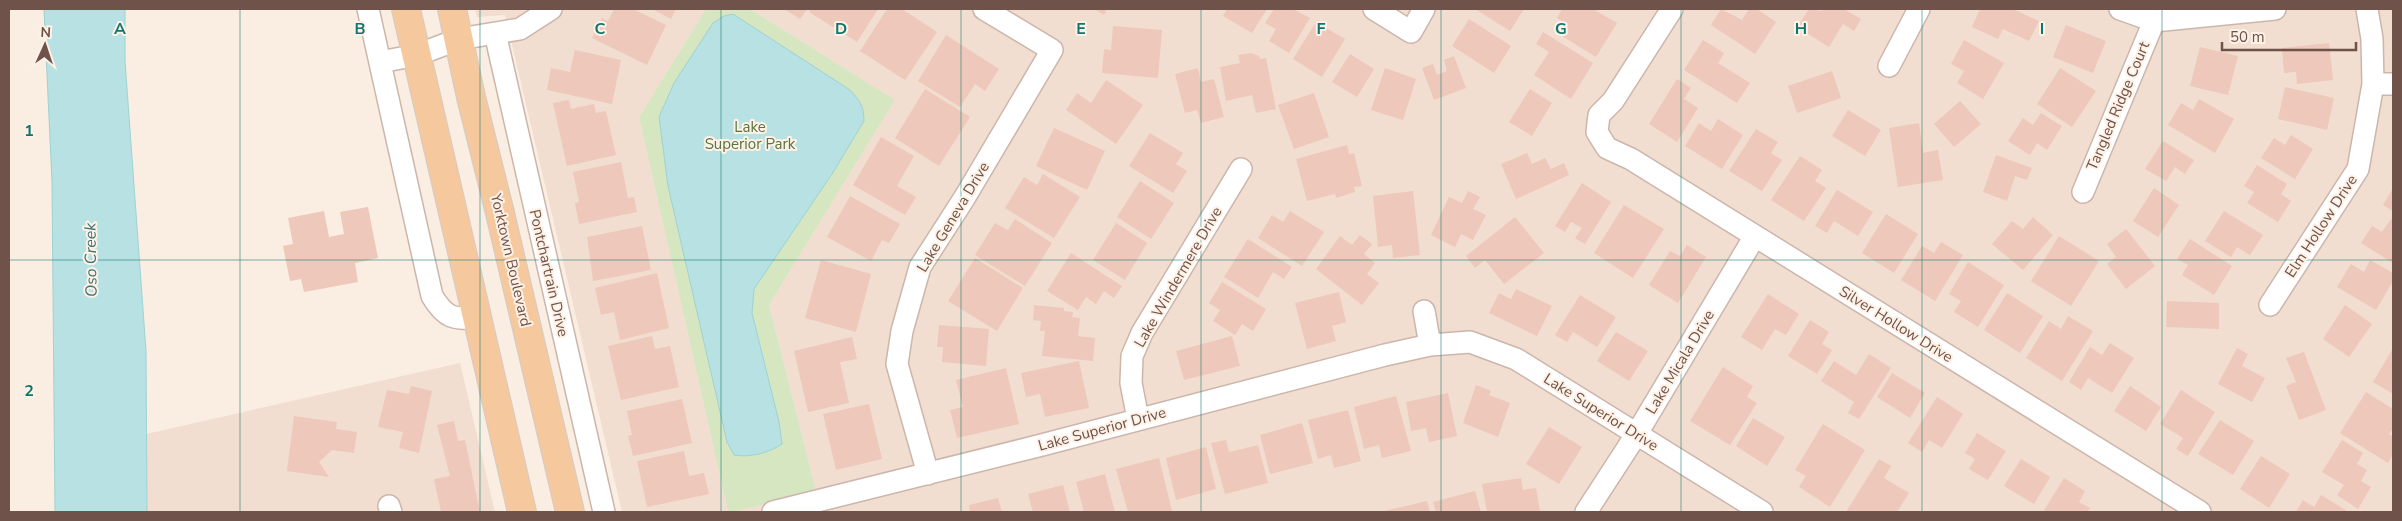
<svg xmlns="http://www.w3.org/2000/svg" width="2402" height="521" font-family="'Nunito Sans',sans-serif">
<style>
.residential{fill:#f1ded0}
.green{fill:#d5e6c1}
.water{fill:#b7e1e2;stroke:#9ed2d3}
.building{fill:#eec8ba}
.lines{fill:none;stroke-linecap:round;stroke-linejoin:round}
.minor-casing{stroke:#ccb6ac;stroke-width:24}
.major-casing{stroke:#d4cbc9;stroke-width:30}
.minor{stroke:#fff;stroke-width:21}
.major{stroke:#f5c89d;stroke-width:28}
.grid{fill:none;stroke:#0f766e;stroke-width:1;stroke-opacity:0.55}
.labels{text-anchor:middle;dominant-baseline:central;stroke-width:4;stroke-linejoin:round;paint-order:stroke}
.street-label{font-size:15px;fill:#6f524a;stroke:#fef1e6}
.park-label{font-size:15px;fill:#587442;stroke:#fef1e6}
.water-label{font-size:16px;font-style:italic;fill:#407274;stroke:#fef1e6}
.grid-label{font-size:16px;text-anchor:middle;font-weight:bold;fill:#0f766e;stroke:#fef1e6;stroke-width:4;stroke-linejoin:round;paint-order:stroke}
</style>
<rect width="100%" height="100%" fill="#faede1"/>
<path class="residential" d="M475 9H706L639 117 728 512H622L505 15 477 17Z
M750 9H2393V512H734L816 491 769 305 895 100Z
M460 363 495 512H147L146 434Z"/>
<path class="green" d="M706 9H750L895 100 769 305 816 491 734 512H728L639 117Z"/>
<path class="water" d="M44 9H125V61L146 351 147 512H55L52 182Z
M733 14 850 90C860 101 864 106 864 121L832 174 754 289 752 313 779 422 782 444C769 453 749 458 734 455L727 442 668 186 659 117 674 83 713 23 724 16Z"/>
<path class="building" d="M614 9H633L666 25 647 65 592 38 602 18 608 21Z
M652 9H676L671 19Z
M784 9H807L800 19Z
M811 9H878L857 42 809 12Z
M887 9H902L937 32 905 80 860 51Z
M1094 9H1107L1104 15Z
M1227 9H1267L1252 33 1223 16Z
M1274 9H1293L1310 18 1289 53 1269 41 1276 29 1265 23Z
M1475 9H1524L1510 31Z
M1562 9H1593L1617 23 1596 57 1562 36 1568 25 1557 18Z
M1721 9 1742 20 1749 9H1757L1776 22 1755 54 1711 25Z
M1809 9 1822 11 1824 9H1844L1861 19 1854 31 1843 24 1829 47 1797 27Z
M1980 9H2013L2039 21 2029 41 2003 29 1998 39 1972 27Z
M1469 19 1511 46 1494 73 1452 46Z
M1316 22 1345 39 1322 77 1293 59Z
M2066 25 2106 41 2093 73 2053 57Z
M1113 26 1162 30 1158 78 1102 73 1104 49 1111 50Z
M1543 32 1593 63 1571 99 1534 75 1549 52 1536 44Z
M946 35 999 69 985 91 975 84 960 107 918 81Z
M1703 40 1724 53 1718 63 1750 83 1737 103 1684 70Z
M1964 40 2004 63 1983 99 1957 83 1964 71 1951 64Z
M2329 43 2333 80 2297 84 2296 72 2284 73 2282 48Z
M2200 47 2238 56 2228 95 2190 86Z
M575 50 621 60 612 104 547 90 551 68 570 72Z
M1251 53 1259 56 1260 59 1266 58 1276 109 1256 113 1252 95 1226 101 1220 67 1240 63 1238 55Z
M1350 54 1374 69 1357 97 1332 82Z
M1454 56 1466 88 1434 100 1422 68 1433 64 1437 75 1447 71 1444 60Z
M1198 68 1201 82 1214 79 1224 117 1201 123 1197 110 1185 113 1175 74Z
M1385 68 1416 79 1403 120 1371 110Z
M2060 68 2096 91 2072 127 2037 104Z
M1832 71 1841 98 1797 113 1788 86Z
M1677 79 1691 88 1684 99 1698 108 1677 142 1649 124Z
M1106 80 1143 105 1116 144 1066 110 1077 93 1091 103Z
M2285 87 2334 98 2327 130 2278 119Z
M925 89 970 117 939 166 895 138Z
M1530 89 1552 103 1532 136 1509 122Z
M1314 93 1329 137 1294 149 1278 105Z
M2199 99 2234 119 2215 153 2168 125 2181 103 2193 110Z
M569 100 571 109 594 104 596 113 606 111 616 155 567 166 553 103Z
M1960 101 1981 124 1954 147 1934 124Z
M1848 110 1881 130 1865 156 1832 136Z
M2041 113 2062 126 2047 150 2037 143 2030 155 2008 141 2023 118 2033 125Z
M1718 119 1743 135 1722 169 1685 146 1699 123 1711 131Z
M1919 123 1923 153 1938 150 1943 180 1898 187 1889 128Z
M1054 128 1105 151 1087 190 1036 166Z
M1756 129 1778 142 1771 153 1782 160 1762 191 1729 171Z
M1150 133 1183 153 1176 164 1187 171 1173 193 1129 166Z
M2291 135 2313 149 2295 179 2261 158 2274 138 2285 145Z
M881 137 914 156 897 186 916 197 905 215 853 185Z
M2163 141 2194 160 2185 174 2175 167 2166 181 2145 169Z
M1347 145 1349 154 1354 153 1362 186 1354 187 1355 192 1336 198 1335 194 1307 201 1296 159Z
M1527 153 1532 164 1545 158 1551 169 1564 163 1569 175 1516 199 1501 164Z
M1996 155 2032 168 2027 180 2015 176 2007 201 1983 192Z
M1800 156 1822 170 1815 181 1826 188 1804 221 1771 200Z
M621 162 628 198 634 197 637 212 579 224 575 203 579 202 573 172Z
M2257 165 2287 184 2281 194 2291 201 2278 222 2247 203 2254 192 2244 186Z
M1043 174 1080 197 1054 238 1005 208 1024 177 1037 185Z
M1140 181 1174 203 1151 239 1117 217Z
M1582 183 1611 202 1585 244 1575 238 1582 228 1571 222 1565 232 1555 226Z
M2154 188 2179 205 2158 237 2133 221Z
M2393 188V211L2383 205Z
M1837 190 1873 212 1858 236 1834 221 1827 233 1815 226Z
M1413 191 1420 255 1393 258 1392 245 1378 247 1373 196Z
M1468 191 1480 197 1473 209 1486 215 1473 240 1461 234 1455 247 1431 235 1449 197 1462 203Z
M850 196 900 224 889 243 882 240 871 261 827 237Z
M1624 205 1664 229 1633 278 1594 253Z
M368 207 378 258 355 263 358 282 304 292 301 279 290 281 283 246 293 244 288 218 324 211 329 237 344 234 340 212Z
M1290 211 1324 232 1302 266 1258 238 1272 215 1283 222Z
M2224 211 2263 235 2250 255 2237 247 2231 257 2205 241Z
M1886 214 1918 234 1894 273 1862 253Z
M1515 217 1544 253 1504 284 1485 260 1475 268 1466 256Z
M2033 217 2053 235 2023 270 1992 244 2012 221 2023 229Z
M1015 219 1052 243 1025 286 975 255 995 223 1008 230Z
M2391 219 2393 220V263L2361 243 2372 226 2382 232Z
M1116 223 1147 243 1125 280 1093 260Z
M642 226 651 270 593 281 587 237Z
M2126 229 2155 266 2126 289 2107 264 2116 257 2107 244Z
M1360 235 1372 244 1364 254 1375 263 1367 274 1379 283 1362 305 1316 269 1340 236 1352 245Z
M2059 236 2099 261 2071 306 2031 281Z
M1248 239 1292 267 1284 279 1273 272 1258 298 1224 277Z
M2190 239 2232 266 2214 295 2182 275 2188 265 2177 259Z
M1941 242 1963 255 1935 301 1901 280 1922 246 1934 253Z
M1687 245 1706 257 1678 303 1649 285 1670 251 1680 256Z
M1071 253 1122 286 1114 298 1104 291 1096 304 1086 297 1078 310 1047 291Z
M975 258 1023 288 997 331 948 301Z
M821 260 871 274 856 332 805 318Z
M2370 260 2393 273V281L2376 310 2337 287 2351 264 2364 272Z
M1968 262 2004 285 1978 327 1954 312 1961 301 1949 294Z
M657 273 669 328 620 340 614 312 601 315 595 288Z
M1222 282 1266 309 1253 331 1242 324 1235 335 1213 321 1220 310 1209 303Z
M1516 289 1552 306 1537 336 1489 313 1499 293 1511 299Z
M1339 292 1346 322 1332 326 1336 341 1307 349 1295 303Z
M2007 293 2043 316 2020 353 1984 330Z
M1768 294 1799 314 1786 335 1775 329 1762 350 1741 337Z
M1580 295 1616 317 1597 347 1573 332 1567 342 1555 335Z
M2167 301 2219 303V329L2166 327Z
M1034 305 1064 308V311L1073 312 1072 317 1080 318 1078 336 1095 338 1093 361 1042 356 1045 331H1040L1041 321 1033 320Z
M2345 305 2372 324 2349 357 2323 339Z
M2068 316 2093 331 2062 381 2026 358 2049 321 2061 329Z
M1810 320 1829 332 1822 344 1832 350 1817 374 1788 356Z
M939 325 989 329 986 366 942 362 943 347H937Z
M1616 332 1648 351 1629 381 1597 361Z
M652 336 655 349 670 346 679 387 621 400 608 346Z
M1232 336 1240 366 1184 380 1176 351Z
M852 337 857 359 840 362 849 403 808 412 794 351Z
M2110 343 2134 358 2112 393 2088 378 2081 390 2069 382 2090 347 2102 355Z
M2237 348 2248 354 2242 366 2265 378 2252 402 2218 384Z
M2393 348V394L2373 382Z
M2304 352 2326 410 2299 420 2286 386 2296 382 2286 358Z
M1869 354 1891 368 1859 419 1848 413 1854 402 1821 381 1834 361 1856 375Z
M1079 361 1089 408 1045 417 1040 394 1026 397 1021 373Z
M1723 367 1753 386 1747 397 1757 403 1730 445 1690 421Z
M1006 368 1019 424 957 438 950 410 963 407 956 380Z
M1892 373 1925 393 1910 418 1877 397Z
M1476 385 1491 391 1489 395 1510 403 1498 437 1463 423Z
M411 386 432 391 419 453 399 448 403 432 378 427 387 390 409 394Z
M2130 386 2161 407 2146 431 2114 411Z
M2181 390 2215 412 2188 456 2176 449 2183 438 2160 424Z
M2366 392 2393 409V428L2389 434 2393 437V454L2388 463 2340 433Z
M1448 393 1457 436 1429 442 1426 428 1411 431 1406 402Z
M1396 396 1411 451 1382 458 1379 445 1364 449 1354 407Z
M1937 397 1963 414 1942 448 1929 440 1922 452 1908 443Z
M682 399 692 443 633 456 628 436 632 435 627 411Z
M869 404 882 459 836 470 823 414Z
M1348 410 1361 461 1334 468 1331 455 1318 459 1308 420Z
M294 416 337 422 336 429 357 432 354 453 332 450 319 462 329 477 287 471Z
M1753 418 1785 437 1767 466 1736 446Z
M2220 420 2254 441 2233 475 2198 454Z
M454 421 458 441 465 440 480 512H441L434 479 450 476 437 425Z
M1302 423 1313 463 1270 474 1260 435Z
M1823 424 1865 450 1830 507 1799 487 1806 476 1795 470Z
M1549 427 1582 447 1559 484 1526 464Z
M1977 433 2006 451 1988 480 1969 469 1975 459 1965 453Z
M1226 440 1229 452 1258 445 1268 483 1225 494 1211 443Z
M2342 440 2363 453 2357 464 2367 470 2361 481 2371 487 2358 509 2337 495 2344 485 2322 472Z
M1206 447 1216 489 1176 500 1166 458Z
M684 451 689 476 704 473 709 494 647 507 637 461Z
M2261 456 2290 474 2269 508 2240 489Z
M1159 458 1172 511 1128 512 1116 469Z
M1879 459 1891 466 1884 478 1909 493 1897 512H1846Z
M2021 459 2050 477 2034 504 2004 486Z
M1105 474 1115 512H1084L1076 482Z
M1521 478 1523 490 1536 488 1540 511 1487 512 1482 484Z
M2064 478 2085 491 2079 502 2090 508 2087 512H2043Z
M1063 485 1070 512H1033L1028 494Z
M1475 491 1481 512H1436L1433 502Z
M2321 495 2349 512H2296L2303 500 2314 507Z
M998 498 1002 512H970L969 505Z
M1427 501 1430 512H1384V511Z"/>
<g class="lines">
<defs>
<path id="minor" d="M368 9 432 296C446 319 453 319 478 318
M1374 9 1411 32 1424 9
M1672 9 1613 101 1599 115 1597 132 1607 148 1631 159 2200 512
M2120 9 2154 21 2275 9
M495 33 604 512
M380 62 417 55 459 39 520 29 551 9
M1889 66 1919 9
M2373 84H2393
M2083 192 2154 21
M2270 305 2358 169 2373 84 2372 39 2367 9
M1424 311 1430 345
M1138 419 1131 383 1132 356 1142 333 1241 169
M928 474 897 364 902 331 920 267 965 197 1052 50 984 9
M389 506 391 512
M773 512 1038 446 1385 355 1430 345 1470 342 1516 359 1762 512
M1586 512 1636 435 1755 236"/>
<path id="major" d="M406 9 522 512
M452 9 471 97 500 213 570 512"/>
</defs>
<use href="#minor" class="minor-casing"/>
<use href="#major" class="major-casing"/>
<use href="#minor" class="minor"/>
<use href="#major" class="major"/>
</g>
<path class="grid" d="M240 9V512M480 9V512M721 9V512M961 9V512M1201 9V512M1441 9V512M1681 9V512M1922 9V512M2162 9V512M9 260H2393"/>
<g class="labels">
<g class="street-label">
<text transform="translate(2118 106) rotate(-67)">Tangled Ridge Court</text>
<text transform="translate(953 217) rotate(-59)">Lake Geneva Drive</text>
<text transform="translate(2321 226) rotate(-57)">Elm Hollow Drive</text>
<text transform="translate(511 260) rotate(77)">Yorktown Boulevard</text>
<text transform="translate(549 273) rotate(77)">Pontchartrain Drive</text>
<text transform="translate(1178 277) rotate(-60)">Lake Windermere Drive</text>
<text transform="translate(1896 324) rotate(32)">Silver Hollow Drive</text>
<text transform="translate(1680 362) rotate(-59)">Lake Micala Drive</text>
<text transform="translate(1601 412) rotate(32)">Lake Superior Drive</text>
<text transform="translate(1102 429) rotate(-15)">Lake Superior Drive</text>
</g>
<g class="park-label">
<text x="750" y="127">Lake<tspan x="750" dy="17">Superior Park</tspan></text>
</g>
<g class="water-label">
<text transform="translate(91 260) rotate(-91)">Oso Creek</text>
</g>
</g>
<g class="grid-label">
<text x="120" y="34">A</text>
<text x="360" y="34">B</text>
<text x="600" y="34">C</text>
<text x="841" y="34">D</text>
<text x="1081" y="34">E</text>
<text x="1321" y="34">F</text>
<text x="1561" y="34">G</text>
<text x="1801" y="34">H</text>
<text x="2042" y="34">I</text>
<text x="29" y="136">1</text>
<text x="29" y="396">2</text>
</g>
<rect width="2402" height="521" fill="none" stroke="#6f524a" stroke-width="20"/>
<g transform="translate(45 45) rotate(3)" stroke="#fef1e6" stroke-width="4" paint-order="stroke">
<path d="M0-4L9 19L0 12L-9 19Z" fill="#6f524a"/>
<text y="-8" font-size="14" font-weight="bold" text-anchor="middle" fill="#6f524a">N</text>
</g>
<path d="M2222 42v8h134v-8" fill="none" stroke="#6f524a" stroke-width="2.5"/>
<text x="2230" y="42" font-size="15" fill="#6f524a" stroke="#fef1e6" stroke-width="4" paint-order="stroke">50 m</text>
</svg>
